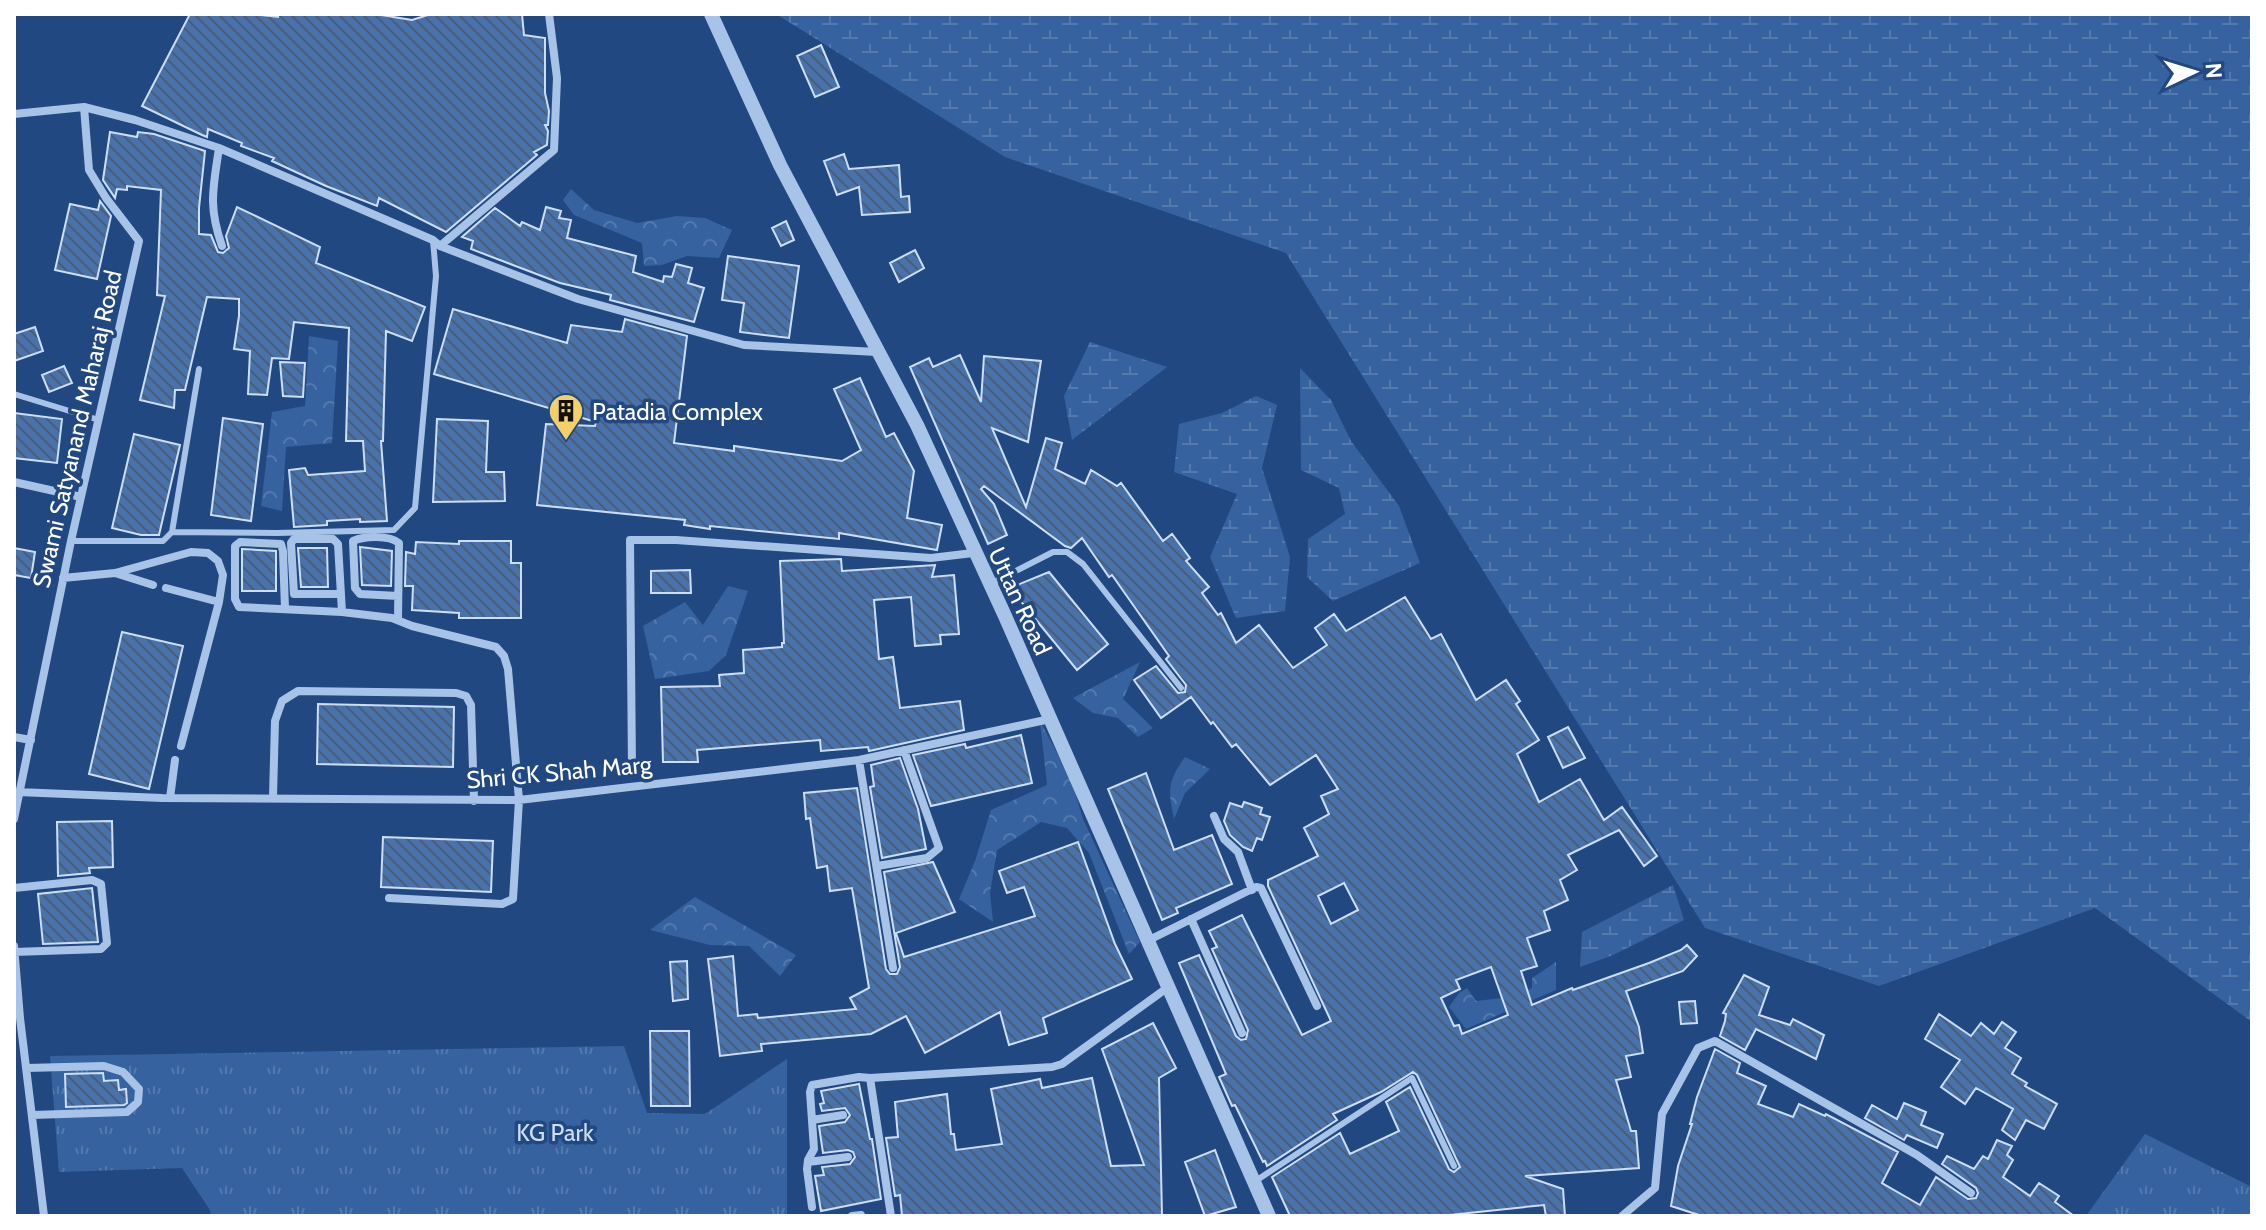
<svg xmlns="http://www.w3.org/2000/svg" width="2266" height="1230" font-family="Cabin,sans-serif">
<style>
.forest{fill:url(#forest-crowns)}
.wetland{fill:url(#wetland-marsh)}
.park{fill:url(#park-tufts)}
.building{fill:url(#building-back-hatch);stroke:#ccdef6;stroke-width:2;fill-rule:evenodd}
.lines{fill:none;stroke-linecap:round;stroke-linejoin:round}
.service{stroke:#a8c3e8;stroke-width:6}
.minor{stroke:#a8c3e8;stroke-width:8}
.tertiary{stroke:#a8c3e8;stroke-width:14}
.labels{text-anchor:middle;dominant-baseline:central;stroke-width:7;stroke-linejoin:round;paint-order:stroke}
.poi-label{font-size:24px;fill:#fff;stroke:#224881;text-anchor:start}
.street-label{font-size:24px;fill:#fff;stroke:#224881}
.park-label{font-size:24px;fill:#ccdef6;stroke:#224881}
</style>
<defs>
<pattern id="forest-crowns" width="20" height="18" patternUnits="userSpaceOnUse" patternTransform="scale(2)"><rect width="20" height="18" fill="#36629f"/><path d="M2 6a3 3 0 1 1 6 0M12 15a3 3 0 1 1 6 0" fill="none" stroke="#547aad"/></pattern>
<pattern id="wetland-marsh" width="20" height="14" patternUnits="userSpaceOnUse" patternTransform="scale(2)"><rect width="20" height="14" fill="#36629f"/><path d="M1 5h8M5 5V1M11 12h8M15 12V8" fill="none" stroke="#547aad"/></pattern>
<pattern id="park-tufts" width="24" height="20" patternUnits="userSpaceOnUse" patternTransform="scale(2)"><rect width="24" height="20" fill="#36629f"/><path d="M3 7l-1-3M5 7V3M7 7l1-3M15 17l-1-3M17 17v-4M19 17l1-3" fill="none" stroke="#547aad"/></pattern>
<pattern id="building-back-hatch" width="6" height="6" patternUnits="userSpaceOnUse" patternTransform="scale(2)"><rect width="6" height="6" fill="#4a72aa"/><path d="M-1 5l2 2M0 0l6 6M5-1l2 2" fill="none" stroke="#4b5d76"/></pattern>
</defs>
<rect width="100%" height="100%" fill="#224881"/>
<path class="forest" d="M571 189 594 210 637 223 677 216 705 218 732 230 719 258 687 256 662 265 644 266 642 243 574 215 563 200Z
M309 336 338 341 332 443 286 447 282 511 261 506 272 412 305 406Z
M728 586 748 591 726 655 709 671 655 679 643 626 685 602 703 625Z
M1140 662 1123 699 1153 728 1138 737 1118 718 1093 713 1073 698Z
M1040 721 1071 779 1083 819 1140 942 1129 954 1089 853 1067 828 1041 822 997 850 990 893 993 922 959 899 975 861 991 810 1047 785Z
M1185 757 1210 769 1185 793 1174 819C1168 790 1167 782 1185 757Z
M695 897 796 955 780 976 749 946 710 945 650 930Z
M1556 962V990L1466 1029 1449 1007 1459 993 1467 988 1476 1001 1511 997 1532 988V978Z"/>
<path class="wetland" d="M776 14H2252V1022L2095 908 1879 986 1705 928 1286 253 1005 157Z
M1090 342 1167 367 1072 440 1064 396Z
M1300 368 1331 400 1351 441 1399 506 1420 563 1333 601 1307 577 1308 539 1345 514 1339 488 1301 470Z
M1256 396 1277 405 1262 468 1290 557 1285 611 1236 618 1210 557 1237 494 1174 472 1179 424 1222 413Z
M1673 885 1684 920 1611 956 1580 967 1582 932Z"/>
<path class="park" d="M624 1046 647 1113 705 1114 787 1059V1216H211L210 1210 182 1168 59 1172 50 1056Z
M2145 1134 2252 1187V1216H2086Z"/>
<path class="building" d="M190 14H252L278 17V14H375L412 20 431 14H522L524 35 545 38V93L549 111 548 125H545L548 131 547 145 534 152 537 155 446 232 379 198 377 206 326 186 272 161 274 158 241 146 242 143 208 129 207 137 202 135 142 106Z
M821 45 839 87 815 97 797 56Z
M110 132 137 137 138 132 154 134 205 151 199 208V234L211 235 218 252 223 253 229 248 226 236 237 207 320 247 316 263 425 307 412 341 386 331 383 441H381L387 521 360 522V519L327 521V525L294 527 289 470 305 468 308 475 365 471 363 441H346L349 328 294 322 289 359 272 358 267 395 248 394 250 351 234 349 239 316V299L207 297 185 390H175L174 408 140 400 165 296 157 295 161 190 127 186V190L117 189 115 198 103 180Z
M844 154 849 169 899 165 901 197 909 196 910 212 862 215 859 187 837 195 824 161Z
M100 201 111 216 97 279 55 270 70 204 98 210Z
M546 207 561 211 559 218 571 220 567 238 636 256 633 272 663 282 664 276 672 277 676 264 692 268 688 283 704 288 694 322 610 300 611 295 560 283 471 249 473 241 462 237 495 208 520 226 522 222 540 230Z
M786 221 794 240 781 246 772 228Z
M915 250 924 268 899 282 890 263Z
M728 256 799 266 789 338 740 332 744 303 722 300Z
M453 309 567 343 571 325 622 332 625 319 687 336 674 443 734 451V446L842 461 861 450 834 389 860 378 886 437 894 433 914 471 907 518 942 525 937 550 839 533V539L710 526V529L684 525 685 520 537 505 546 424 595 426 596 422 434 374Z
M35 327 43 351 14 361V334Z
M960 355 981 402 984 356 1041 361 1028 442 992 428 1026 507 1046 438 1062 443 1055 469 1085 484 1091 470 1117 486 1121 483 1163 541 1172 534 1190 558 1186 561 1209 587 1202 593 1218 615 1221 613 1236 643 1259 625 1293 668 1327 645 1315 628 1334 614 1346 631 1405 597 1431 639 1441 634 1476 700 1506 680 1520 701 1516 704 1539 740 1517 754 1539 802 1580 779 1604 820 1622 807 1657 856 1644 866 1619 830 1568 855 1577 870 1560 880 1568 900 1544 911 1550 930 1527 938 1537 966 1521 971 1532 1005 1572 988 1573 990 1649 963 1681 950 1687 945 1697 956 1683 971 1626 991 1639 1027 1643 1053 1626 1056 1631 1077 1616 1080 1631 1131H1636L1639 1168 1525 1176 1563 1189 1565 1216H1546L1544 1205 1440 1216H1290L1272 1177 1340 1133 1350 1154 1399 1131 1386 1102 1410 1087 1449 1169 1454 1172 1460 1167 1417 1075 1413 1072 1381 1092 1333 1114 1337 1120 1267 1166 1265 1161 1263 1162 1235 1105 1232 1106 1219 1077 1226 1074 1179 963 1199 955 1236 1036 1241 1040 1246 1039 1248 1030 1212 949 1217 947 1209 931 1242 915 1302 1035 1331 1021 1268 886V880L1318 856 1304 828 1329 814 1321 796 1338 789 1316 755 1270 785 1236 744 1232 747 1213 722 1211 724 1191 697 1161 718 1134 680 1156 666 1178 693 1185 692 1186 685 1166 659 1169 656 1112 575 1109 577 1082 538 1071 548 1065 546 984 486 981 489 994 504 1007 535 988 544 910 367 929 358 933 367ZM1344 883 1358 910 1331 924 1318 896ZM1491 967 1508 1015 1462 1034 1459 1025 1454 1026 1441 998 1460 989 1456 980Z
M280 362 305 363 303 397 283 396Z
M64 366 72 383 49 392 42 375Z
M14 413 62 419 57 463 14 458Z
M223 418 263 424 251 521 211 515Z
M437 419 488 421 486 472H504L505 501 433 502Z
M134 434 180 445 159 535H141L112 528Z
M459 541H511V563H521V618H459V613L412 610 413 586H405L406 552 415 554 416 542 459 544Z
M360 547 392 551 391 586 362 585Z
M14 548 35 552 31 578 14 575Z
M298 548H327L328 587H301Z
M242 549 276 551V591H242Z
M841 559 842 571 935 565 932 577 954 575 959 634 940 635 941 644 915 646 911 597 874 600 879 659 893 657 900 708 960 701 964 730 869 751 868 747 821 751 820 740 697 750 698 762H663L661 687 720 686 719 675 744 673 743 650 782 647V643H784L780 561Z
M690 570 691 593H651V571Z
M1049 572 1108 644 1077 670 1010 588Z
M122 632 183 646 149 789 89 774Z
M318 704 454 707 453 767 317 764Z
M1568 727 1585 758 1563 768 1548 737Z
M1021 735 1032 783 931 806 913 755 965 744 966 748Z
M900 758 918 809 926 849 882 858 870 787 874 786 871 765Z
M1146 773 1174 850 1212 835 1232 884 1176 908 1178 913 1162 920 1108 789Z
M857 788 886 969 890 974H897L900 967 884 872 933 862 955 912 896 933 904 957 1035 916 1024 887 1007 893 999 871 1078 842 1115 944 1132 979 1043 1018 1047 1033 1009 1045 1000 1012 925 1053 906 1016 871 1034 761 1044 762 1051 720 1056 708 959 733 956 738 1016 757 1014 758 1018 856 1009 850 998 869 988 852 888 830 891 827 866 817 868 810 818 806 819 804 793Z
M1244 802 1262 808 1260 814 1270 817 1262 840 1257 838 1252 851 1243 847 1230 835 1224 821 1230 803 1242 807Z
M112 821 113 867 89 868 90 873 58 876 57 822Z
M383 837 493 841 491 892 381 887Z
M92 888 98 942 43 944 38 894Z
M687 961 688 999 673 1001 670 962Z
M1744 975 1769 987 1759 1015 1790 1025 1793 1019 1824 1035 1816 1059 1756 1029 1745 1050 1720 1036 1725 1021 1726 1014 1723 1013Z
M1695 1001 1697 1023 1681 1024 1679 1002Z
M1939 1014 1971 1036 1981 1023 1994 1034 2002 1022 2016 1032 2005 1048 2021 1058 2012 1074 2027 1083 2025 1086 2057 1104 2044 1129 2026 1120 2015 1140 2002 1130 2013 1109 1976 1088 1965 1104 1941 1087 1960 1060 1925 1039Z
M1153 1023 1176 1068 1159 1078 1162 1216H902L900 1195 895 1196 886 1138 898 1137 895 1102 947 1094 951 1134H954L956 1150 1002 1144 991 1089 1040 1079 1042 1088 1092 1078 1111 1166 1144 1165 1102 1049Z
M650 1031H689L690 1106H651Z
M1715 1049 1740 1063 1737 1073 1766 1086 1758 1104 1793 1117 1799 1104 1825 1116 1826 1114 1898 1152 1882 1183 1920 1205 1936 1177 1968 1199 1976 1198 1978 1193 1976 1188 1942 1164 1947 1156 1974 1169 1983 1156 1988 1159 1997 1140 2012 1146 2007 1155 2013 1160 2003 1177 2030 1196 2039 1183 2059 1196 2055 1202 2074 1216H1702L1671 1206 1678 1166 1692 1124H1690L1697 1097Z
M103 1073 104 1081 118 1080 119 1090 126 1089 127 1103 124 1105 66 1107 65 1074Z
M859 1084 870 1139H872L881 1199 821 1211 815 1176 824 1175 822 1167 850 1164 855 1157 853 1152 848 1150 823 1153 819 1126 845 1122 850 1115 845 1108 822 1111 820 1104 824 1103 821 1091Z
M1904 1103 1926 1112 1921 1125 1943 1134 1937 1148 1907 1135 1904 1140 1865 1118 1872 1105 1897 1119Z
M1215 1150 1236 1207 1205 1216 1185 1162Z"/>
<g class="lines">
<path class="service" d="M14 394 99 420
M172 532 199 369
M71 541H163L172 532 277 533 394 530 415 508 436 276 433 240
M992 583 1053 552H1067L1083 564 1181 688
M1254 1182 1412 1078 1454 1166"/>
<path class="minor" d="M14 114 84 107 135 120 219 148 433 240 440 246 578 299 744 345 877 352
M219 148C213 189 208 206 222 246
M440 246 554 150 557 78 549 14
M14 482 81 497
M115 573 153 585
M63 578 115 573 191 552 208 553 218 561 223 575 219 602 181 746
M166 588 219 602
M341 594H294L291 543 294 539H333L338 544 342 612
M398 596 360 594 355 588 353 541C365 536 389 535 399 543L398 620
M285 609 283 551 281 544 240 542 235 546V599L239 607 342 612 392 618 412 626 496 647 504 656 508 669 519 800 513 899 502 904 389 898
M14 737 31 740
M859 760 893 968
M632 771 630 540H676L931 558 973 553
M18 792 162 798 519 800 859 760 1050 719
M273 797 275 721 282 701 298 691 456 693 466 696 471 705 474 801
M170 798 175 760
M1214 816 1224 839 1238 852 1252 890
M14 819 71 541 139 241 106 198 89 170 84 107
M877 866 927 858 939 848 904 750
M14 888 92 880 101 884 107 943 101 949 14 952
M1191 919 1242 1033
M1147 941 1256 887 1261 888 1317 1006
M14 946 20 1018 44 1216
M26 1068 104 1066 123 1072 139 1089 138 1102 127 1112 32 1115
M812 1120 843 1115
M808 1162 848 1157
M812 1207 807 1169 808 1160 814 1149 810 1092 812 1085 859 1077 870 1078
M852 1216 861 1215
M891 1216 870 1078 1052 1067 1062 1064 1167 988
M1622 1216 1655 1188 1662 1114 1698 1048 1715 1041 1917 1155 1971 1193"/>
<path class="tertiary" d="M711 14 780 165 917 425 1005 616 1269 1216"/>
</g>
<defs>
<symbol id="building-pin" viewBox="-11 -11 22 30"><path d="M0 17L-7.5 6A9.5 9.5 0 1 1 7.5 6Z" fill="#f4d06a" stroke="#224881"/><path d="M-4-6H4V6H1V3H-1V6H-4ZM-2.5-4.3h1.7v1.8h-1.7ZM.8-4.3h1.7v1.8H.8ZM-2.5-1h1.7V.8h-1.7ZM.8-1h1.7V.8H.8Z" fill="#111"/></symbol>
</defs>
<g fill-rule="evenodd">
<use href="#building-pin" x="546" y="391" width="40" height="54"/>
</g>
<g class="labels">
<g class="poi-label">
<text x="592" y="411">Patadia Complex</text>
</g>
<g class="street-label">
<text transform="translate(77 429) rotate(-77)">Swami Satyanand Maharaj Road</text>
<text transform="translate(1020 601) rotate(65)">Uttan Road</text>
<text transform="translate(559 772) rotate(-5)">Shri CK Shah Marg</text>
</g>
<g class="park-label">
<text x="555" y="1132">KG Park</text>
</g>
</g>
<rect width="2266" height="1230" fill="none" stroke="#ffffff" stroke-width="32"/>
<g transform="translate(2194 72) rotate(86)" stroke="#224881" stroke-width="6" paint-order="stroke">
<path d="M0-6L14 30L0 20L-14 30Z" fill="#ffffff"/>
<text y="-12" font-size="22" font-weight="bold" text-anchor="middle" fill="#ffffff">N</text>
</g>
</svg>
